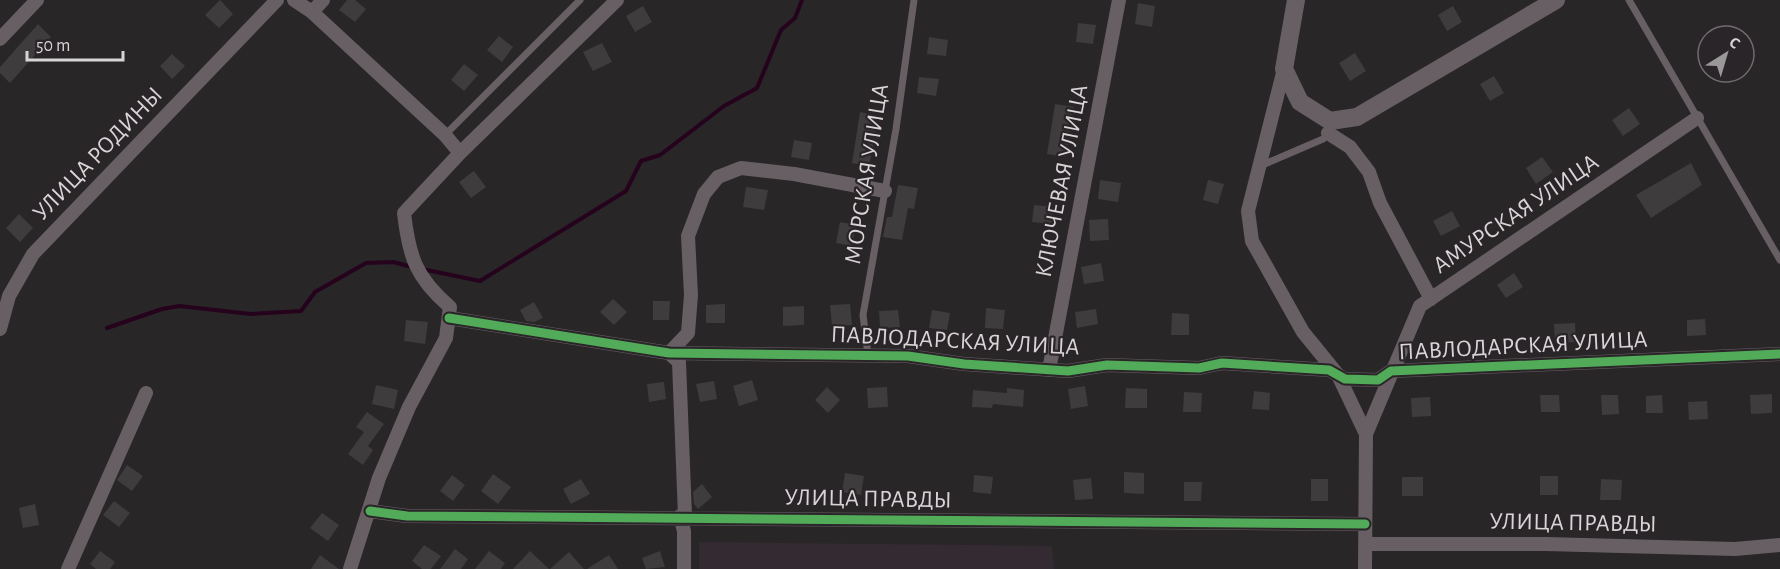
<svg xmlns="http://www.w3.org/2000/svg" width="1780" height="569" font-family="'Alegreya Sans',sans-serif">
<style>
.built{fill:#342a31}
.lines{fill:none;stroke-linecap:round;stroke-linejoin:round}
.stream{stroke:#25031c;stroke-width:4}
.building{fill:#3e3c3d}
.service{stroke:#685f64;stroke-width:7}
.minor{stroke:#685f64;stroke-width:14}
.tertiary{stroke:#685f64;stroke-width:18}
.cycleway-casing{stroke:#2a2528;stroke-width:13}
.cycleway{stroke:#51ab58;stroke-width:9}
.labels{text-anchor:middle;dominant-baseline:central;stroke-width:4.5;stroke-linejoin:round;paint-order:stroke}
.street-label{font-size:24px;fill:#d9d5d7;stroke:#2a2528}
</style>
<rect width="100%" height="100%" fill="#292628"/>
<path class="built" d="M699 542 1052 546 1054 569H699Z"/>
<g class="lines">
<path class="stream" d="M422 269 480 281 626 191 641 161 660 155 724 106 757 88 781 30 795 18 802 0
M107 328 162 309 179 306 251 314 301 311 315 292 366 263 393 262 412 267"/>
</g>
<path class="building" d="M220 0 233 14 219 28 205 15Z
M347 0H355L366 9 355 22 339 10Z
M1138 3 1155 6 1152 27 1135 24Z
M643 6 652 22 635 32 626 16Z
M1453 6 1462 22 1447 31 1438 15Z
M1078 23 1096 25 1093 44 1076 42Z
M38 24 51 37 10 83 0 73V67Z
M499 36 513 47 502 62 487 50Z
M929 37 948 40 946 56 927 54Z
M602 43 612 62 593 71 583 52Z
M1355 53 1366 71 1350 81 1339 63Z
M172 54 185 66 172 79 160 66Z
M464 64 478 75 464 91 451 80Z
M1494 76 1504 93 1490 101 1480 84Z
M919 77 939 79 936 96 917 93Z
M1055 104 1074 107 1066 157 1047 154Z
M1629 108 1640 124 1623 136 1612 120Z
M860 112 879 116 869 166 852 163Z
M794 140 812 143 809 160 791 157Z
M1542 157 1553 172 1536 184 1526 168Z
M1691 163 1702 185 1651 218 1636 195Z
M474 171 486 187 471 198 459 182Z
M1100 180 1121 183 1118 202 1098 199Z
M1208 180 1224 184 1218 204 1203 200Z
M898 185 918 188 914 209 908 208 902 240 883 237 887 217H892Z
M746 187 768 190 764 210 743 207Z
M1034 205 1054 207 1052 224 1032 222Z
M1452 211 1460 226 1441 236 1433 221Z
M19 214 33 228 20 242 6 228Z
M1108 219 1109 240 1090 241 1089 220Z
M840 222 856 225 852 246 836 243Z
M1101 263 1104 281 1084 284 1081 267Z
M1514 273 1523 287 1506 298 1497 285Z
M613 299 627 312 614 325 600 312Z
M653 301H670L669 320H653Z
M534 302 543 318 534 322 526 321 520 310Z
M725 304V323H706V305Z
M850 304 852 325 832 326 830 305Z
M804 306V325L783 326V307Z
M986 308 1005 310 1003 329 985 328Z
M1096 309 1098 324 1077 328 1075 312Z
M898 310 900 327 880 328 879 311Z
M932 310 950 313 947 330 929 328Z
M1172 313 1189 314V335H1171Z
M1705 319 1706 335 1687 336V320Z
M406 320 428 322 425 344 404 341Z
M1575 323 1576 342 1555 343 1554 324Z
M752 380 758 400 739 406 733 386Z
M714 381 717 399 700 402 696 384Z
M664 382 666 399 649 402 647 384Z
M376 385 398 390 394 409 372 404Z
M1085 386 1088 406 1071 409 1068 389Z
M827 387 840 400 828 413 815 400Z
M887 387 888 407 868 408 867 388Z
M1007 388 1024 390 1023 407 993 404 992 408 972 407 973 390 1007 393Z
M1126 388 1147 389V408H1125Z
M1254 391 1270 393 1269 410 1252 409Z
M1184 392 1202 393 1201 412H1183Z
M1772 394V413L1751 414 1750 395Z
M1540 395H1559L1560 412H1541Z
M1601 395H1618L1619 414 1602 415Z
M1662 395 1663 413H1646V396Z
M1430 397 1431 416 1412 417 1411 398Z
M1707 401 1708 419 1689 420 1688 402Z
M367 412 384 424 368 446 373 450 363 465 348 454 364 432 356 427Z
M127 465 143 476 132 491 117 480Z
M1124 472 1144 473V494L1124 493Z
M845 473 864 476 861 495 842 492Z
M493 474 511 487 498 504 481 491Z
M452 475 465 485 453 501 440 491Z
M974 475 993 477 991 494 973 492Z
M1540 476H1558V495H1540Z
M1402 477H1423V496H1402Z
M1091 478 1093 499 1075 500 1073 480Z
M581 479 590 494 571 504 563 489Z
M1311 479H1328V501H1311Z
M1601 479 1622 480 1621 500H1600Z
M1184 482H1202L1201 501H1184Z
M702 484 712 497 698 509 694 504 693 492Z
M114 501 130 513 119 527 103 515Z
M35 504 39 525 23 528 19 508Z
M322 513 339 525 328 541 310 528Z
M424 545 441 556 431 569H422L412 561Z
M455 549 468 559 461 569H440Z
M100 551 115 562 110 569H96L90 564Z
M489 551 505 563 501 569H475Z
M530 551 549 569H513Z
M660 551 665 567 646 569 642 558Z
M569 552 584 569H550Z
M320 555 339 569H311Z
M609 555 618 569H587Z"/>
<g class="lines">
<path class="service" d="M1629 0 1780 260
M445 135 580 0
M1260 166 1323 139 1330 132
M868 355 863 315 896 129 914 0"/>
<path class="minor" d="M294 0 312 12 445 135 460 153 404 213C409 257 416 278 450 307L446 338 409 407 379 478 350 569
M312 12 323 0
M0 39 37 0
M1284 69 1248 211 1252 241 1303 332 1338 375 1366 434
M1328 133 1350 147 1369 172 1380 203 1431 299
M460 153 617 0
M449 318 669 353 908 356 964 364 1068 371 1107 365 1199 368 1222 363 1329 370 1345 379 1378 380 1391 371 1780 354
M0 329 9 296 33 254 277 0
M1049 370 1119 0
M370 511 407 516 1365 524
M680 516 684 531V569
M685 516 679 362 669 353 688 333 691 295 688 236 704 194 718 177 741 168 794 174 885 191
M1365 544H1546L1735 549 1780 545
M68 569 146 393
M1365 569 1366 434 1420 306 1697 118"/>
<path class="tertiary" d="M1296 0 1284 69 1300 102 1330 121 1357 117 1556 0"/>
<defs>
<path id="cycleway" d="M449 318 669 353 908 356 964 364 1068 371 1107 365 1199 368 1222 363 1329 370 1345 379 1378 380 1391 371 1780 354
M370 511 407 516 1365 524"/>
</defs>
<use href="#cycleway" class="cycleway-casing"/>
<use href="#cycleway" class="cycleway"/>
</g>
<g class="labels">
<g class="street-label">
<text transform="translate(98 154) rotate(-46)">УЛИЦА РОДИНЫ</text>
<text transform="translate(867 174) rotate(-81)">МОРСКАЯ УЛИЦА</text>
<text transform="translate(1062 181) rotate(-79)">КЛЮЧЕВАЯ УЛИЦА</text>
<text transform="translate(1516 214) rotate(-34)">АМУРСКАЯ УЛИЦА</text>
<text transform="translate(955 341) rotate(3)">ПАВЛОДАРСКАЯ УЛИЦА</text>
<text transform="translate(1523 346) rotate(-3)">ПАВЛОДАРСКАЯ УЛИЦА</text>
<text transform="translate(868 499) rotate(1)">УЛИЦА ПРАВДЫ</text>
<text transform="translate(1573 523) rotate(1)">УЛИЦА ПРАВДЫ</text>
</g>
</g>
<g transform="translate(1726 54) rotate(37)"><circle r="28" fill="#2a2528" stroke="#706b6e" stroke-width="1.5"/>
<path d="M0-4.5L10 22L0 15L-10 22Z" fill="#9b989a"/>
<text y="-9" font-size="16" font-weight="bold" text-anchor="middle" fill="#d9d5d7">С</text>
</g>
<path d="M27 51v9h96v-9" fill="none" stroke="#d9d5d7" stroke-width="3"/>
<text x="36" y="51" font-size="18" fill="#d9d5d7" stroke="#2a2528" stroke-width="4.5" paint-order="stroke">50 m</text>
</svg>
